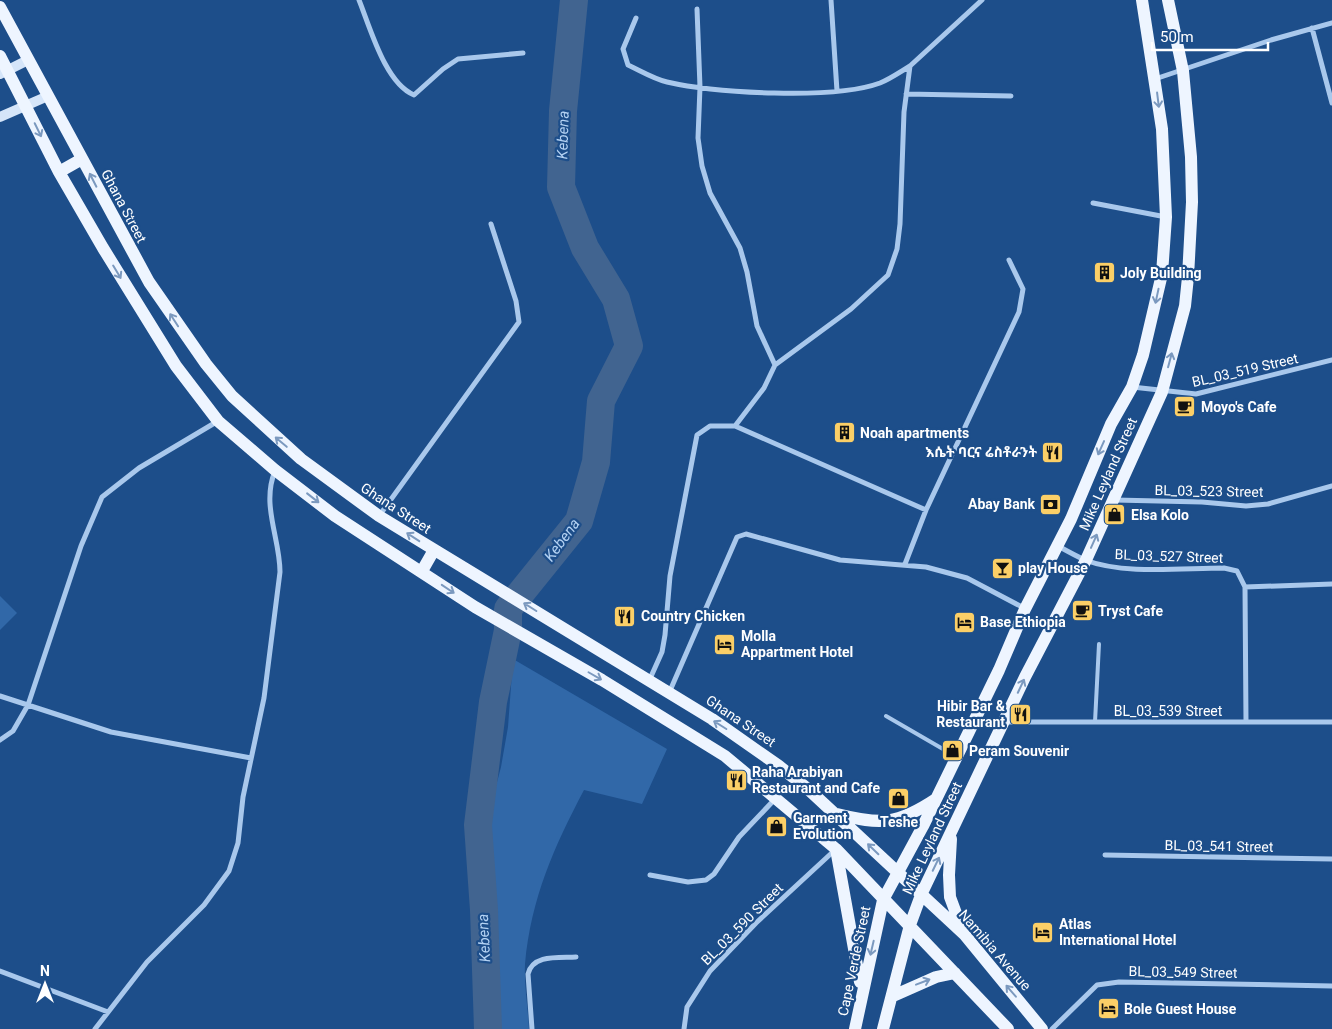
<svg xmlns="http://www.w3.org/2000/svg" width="1332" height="1029" font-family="Roboto,'Noto Sans Ethiopic',sans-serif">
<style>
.green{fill:#3168a8}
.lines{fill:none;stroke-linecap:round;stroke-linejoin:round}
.river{stroke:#416490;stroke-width:28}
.service{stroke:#a9c8ec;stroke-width:4}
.minor{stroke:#a9c8ec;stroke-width:5}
.secondary{stroke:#d5e5f9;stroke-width:10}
.primary{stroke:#eef5ff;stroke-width:12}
.oneway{stroke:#7b99bf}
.labels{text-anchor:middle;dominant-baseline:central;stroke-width:4.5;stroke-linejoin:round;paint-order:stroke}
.street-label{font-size:14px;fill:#fff;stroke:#1d4e8a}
.poi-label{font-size:14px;font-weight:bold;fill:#fff;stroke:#1d4e8a;text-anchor:start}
.water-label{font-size:15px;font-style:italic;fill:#b4d2f3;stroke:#1d4e8a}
</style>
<rect width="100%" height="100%" fill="#1d4e8a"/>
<path class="green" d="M0 596 17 613 0 630Z
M513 659 667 749 642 804 584 790C554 847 531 898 525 964 524 985 528 1008 529 1029H500L486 824 501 767 508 727Z"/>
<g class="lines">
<path class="river" d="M488 1029 484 910 478 825 493 702 508 630V609L579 521 596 462 601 401 629 346 616 299 585 248 561 187 563 111 574 0"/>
<path class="service" d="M886 716 955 756
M1095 722 1099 644"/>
<path class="minor" d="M359 0C370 27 385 83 414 95L443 69 458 59 523 53
M831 0 837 91
M697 9 700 87 698 138 702 166 710 193 740 248 747 272 757 326 775 365
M636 18 623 49 628 65C641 71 654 79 667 82 715 93 834 100 880 83 890 79 900 72 910 66L982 0
M1312 28 1332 103
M1155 79 1271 40 1332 23
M906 94 1011 96
M1093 203 1166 217
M1132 387 1196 394 1332 360
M735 426 926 510
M1115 500 1202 502 1246 506 1268 504 1332 486
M379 516 519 322 516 301 491 224
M1058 546C1067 551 1076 556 1085 560 1124 575 1182 568 1224 568L1237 571 1245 587 1246 722
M905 564 926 510 1019 312 1023 289 1009 260
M1245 587 1332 584
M649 681 662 652 665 635 670 576 697 435 710 426H735L764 388 775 365 851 309 888 275 897 249 900 224 904 112 910 66
M669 693 737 537 746 534 840 560 926 567 967 578 1024 608
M0 696 111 732 251 758
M1005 722H1332
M0 740 13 731 28 705 81 546 102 497 139 468 218 421
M1105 855 1332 859
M650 875 688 882 706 880 714 874 739 837 776 798
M0 971 108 1012
M95 1029 147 962 204 905 229 871 238 843 243 797 264 698 280 572C280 538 261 505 275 471
M532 1029 528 974C533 954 559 958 576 957
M684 1029 687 1007 710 971 756 923 836 849
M1052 1029 1097 985 1119 982 1332 986"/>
<path class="secondary" d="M0 74 28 60
M0 117 48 96"/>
<path class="primary" d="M0 7 149 282 206 364 232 396 301 459 379 516 712 719 779 766 808 789 964 934 1042 1029
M0 56 59 172 103 248 176 366 218 421 275 470 335 516 475 607 602 680 725 756 836 849 1008 1029
M59 172 82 159
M422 571 434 550
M837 814C881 825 897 825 936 799
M951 839 949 875 950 897 963 932
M836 849 860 982
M893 996 936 977 955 973
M855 1029 883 900 923 826 999 670 1025 609 1071 519 1111 424 1132 387 1143 355 1162 274 1166 217 1162 129 1142 0
M883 1029 910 925 921 895 1025 677 1086 560 1162 392 1185 306 1188 277 1192 202 1191 157 1183 71 1168 0"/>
</g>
<defs><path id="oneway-shaft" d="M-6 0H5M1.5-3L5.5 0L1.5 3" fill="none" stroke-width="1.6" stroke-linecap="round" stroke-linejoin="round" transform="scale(1.25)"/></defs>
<g class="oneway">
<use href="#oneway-shaft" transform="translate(1158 100) rotate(83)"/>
<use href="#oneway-shaft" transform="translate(38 130) rotate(64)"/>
<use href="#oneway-shaft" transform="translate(93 180) rotate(-117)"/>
<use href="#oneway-shaft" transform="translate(117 272) rotate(59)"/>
<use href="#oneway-shaft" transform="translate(1157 296) rotate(102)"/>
<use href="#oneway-shaft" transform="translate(174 320) rotate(-123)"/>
<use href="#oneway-shaft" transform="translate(1170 360) rotate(-75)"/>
<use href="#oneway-shaft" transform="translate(281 442) rotate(-140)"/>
<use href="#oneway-shaft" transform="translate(1101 448) rotate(114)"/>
<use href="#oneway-shaft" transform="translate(313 498) rotate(38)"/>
<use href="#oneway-shaft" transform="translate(413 537) rotate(-147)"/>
<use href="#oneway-shaft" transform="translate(1094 541) rotate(-66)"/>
<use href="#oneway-shaft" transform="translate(448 589) rotate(34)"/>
<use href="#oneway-shaft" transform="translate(530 607) rotate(-148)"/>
<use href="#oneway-shaft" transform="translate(595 676) rotate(30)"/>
<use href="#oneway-shaft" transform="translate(1021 686) rotate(-65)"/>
<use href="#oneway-shaft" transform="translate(720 725) rotate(-148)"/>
<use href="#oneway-shaft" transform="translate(873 849) rotate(-136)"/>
<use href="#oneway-shaft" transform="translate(936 864) rotate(-64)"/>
<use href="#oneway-shaft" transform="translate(872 948) rotate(103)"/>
<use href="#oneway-shaft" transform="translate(923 982) rotate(-21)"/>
<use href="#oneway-shaft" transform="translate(1011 991) rotate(-131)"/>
</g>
<defs>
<symbol id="building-square" viewBox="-11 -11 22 22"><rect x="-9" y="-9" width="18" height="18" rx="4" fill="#fbcf67" stroke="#1d4e8a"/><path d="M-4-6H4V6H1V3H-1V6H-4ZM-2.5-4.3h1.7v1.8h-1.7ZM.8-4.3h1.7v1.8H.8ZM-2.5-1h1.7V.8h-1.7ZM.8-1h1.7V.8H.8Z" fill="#111"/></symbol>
<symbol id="cafe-square" viewBox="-11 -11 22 22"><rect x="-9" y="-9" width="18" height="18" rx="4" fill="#fbcf67" stroke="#1d4e8a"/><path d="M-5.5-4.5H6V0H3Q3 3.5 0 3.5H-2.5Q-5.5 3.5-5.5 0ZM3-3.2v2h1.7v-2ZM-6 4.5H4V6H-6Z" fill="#111"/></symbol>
<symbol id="restaurant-square" viewBox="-11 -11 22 22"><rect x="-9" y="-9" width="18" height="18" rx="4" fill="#fbcf67" stroke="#1d4e8a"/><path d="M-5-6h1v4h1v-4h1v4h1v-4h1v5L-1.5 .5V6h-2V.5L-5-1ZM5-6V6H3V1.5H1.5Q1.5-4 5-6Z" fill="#111"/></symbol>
<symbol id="bank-square" viewBox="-11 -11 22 22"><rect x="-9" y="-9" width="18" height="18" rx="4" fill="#fbcf67" stroke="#1d4e8a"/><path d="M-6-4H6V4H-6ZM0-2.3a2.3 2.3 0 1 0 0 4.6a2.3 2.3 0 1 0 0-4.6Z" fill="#111"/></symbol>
<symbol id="shop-square" viewBox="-11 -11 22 22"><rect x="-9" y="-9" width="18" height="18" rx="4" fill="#fbcf67" stroke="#1d4e8a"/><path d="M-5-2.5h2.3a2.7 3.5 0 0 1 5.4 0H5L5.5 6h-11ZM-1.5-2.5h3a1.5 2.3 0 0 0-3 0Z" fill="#111"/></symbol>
<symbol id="bar-square" viewBox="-11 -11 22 22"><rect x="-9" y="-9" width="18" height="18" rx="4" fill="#fbcf67" stroke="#1d4e8a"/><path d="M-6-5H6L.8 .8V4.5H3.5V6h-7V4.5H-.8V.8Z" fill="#111"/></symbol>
<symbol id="hotel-square" viewBox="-11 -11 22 22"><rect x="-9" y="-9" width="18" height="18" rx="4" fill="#fbcf67" stroke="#1d4e8a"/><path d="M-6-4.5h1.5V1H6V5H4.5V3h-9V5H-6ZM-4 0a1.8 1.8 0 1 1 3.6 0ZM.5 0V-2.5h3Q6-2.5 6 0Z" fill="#111"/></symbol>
</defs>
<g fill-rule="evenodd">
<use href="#building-square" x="1092" y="260" width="25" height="25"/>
<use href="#cafe-square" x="1172" y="394" width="25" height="25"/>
<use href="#building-square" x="832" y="420" width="25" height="25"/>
<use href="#restaurant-square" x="1040" y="440" width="25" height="25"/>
<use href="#bank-square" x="1038" y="492" width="25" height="25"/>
<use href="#shop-square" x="1102" y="502" width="25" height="25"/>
<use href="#bar-square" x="990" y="556" width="25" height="25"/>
<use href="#cafe-square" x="1070" y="598" width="25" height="25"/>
<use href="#restaurant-square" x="612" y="604" width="25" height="25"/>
<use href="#hotel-square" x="952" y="610" width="25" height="25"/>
<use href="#hotel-square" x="712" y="632" width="25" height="25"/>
<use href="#restaurant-square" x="1008" y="702" width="25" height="25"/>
<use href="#shop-square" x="940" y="738" width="25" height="25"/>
<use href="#restaurant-square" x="724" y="768" width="25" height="25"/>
<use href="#shop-square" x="886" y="786" width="25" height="25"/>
<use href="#shop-square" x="764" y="814" width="25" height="25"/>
<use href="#hotel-square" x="1030" y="920" width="25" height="25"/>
<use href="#hotel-square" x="1096" y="996" width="25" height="25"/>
</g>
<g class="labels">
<g class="street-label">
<text transform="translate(124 206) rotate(62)">Ghana Street</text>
<text transform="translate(1245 370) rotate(-13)">BL_03_519 Street</text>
<text transform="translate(1108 474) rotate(-66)">Mike Leyland Street</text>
<text transform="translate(1209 491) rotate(1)">BL_03_523 Street</text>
<text transform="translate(396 508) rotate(33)">Ghana Street</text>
<text transform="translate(1169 556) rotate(2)">BL_03_527 Street</text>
<text x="1168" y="711">BL_03_539 Street</text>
<text transform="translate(741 721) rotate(34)">Ghana Street</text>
<text transform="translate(932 838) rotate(-65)">Mike Leyland Street</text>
<text transform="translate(1219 846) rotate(1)">BL_03_541 Street</text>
<text transform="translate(742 924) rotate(-45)">BL_03_590 Street</text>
<text transform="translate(995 950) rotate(49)">Namibia Avenue</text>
<text transform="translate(854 961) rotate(-78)">Cape Verde Street</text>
<text transform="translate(1183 972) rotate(1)">BL_03_549 Street</text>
</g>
<g class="poi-label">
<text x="1120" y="273">Joly Building</text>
<text x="1201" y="407">Moyo's Cafe</text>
<text x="860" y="433">Noah apartments</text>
<text x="1037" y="452" text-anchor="end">እሴት ባርና ሬስቶራንት</text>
<text x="1035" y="504" text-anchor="end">Abay Bank</text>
<text x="1131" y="515">Elsa Kolo</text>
<text x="1018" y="568">play House</text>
<text x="1098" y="611">Tryst Cafe</text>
<text x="641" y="616">Country Chicken</text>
<text x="980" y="622">Base Ethiopia</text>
<text x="741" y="636">Molla<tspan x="741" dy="16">Appartment Hotel</tspan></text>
<text x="1005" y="706" text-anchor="end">Hibir Bar &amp;<tspan x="1005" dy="16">Restaurant</tspan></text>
<text x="969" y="751">Peram Souvenir</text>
<text x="752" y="772">Raha Arabiyan<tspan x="752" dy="16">Restaurant and Cafe</tspan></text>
<text x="793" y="818">Garment<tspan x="793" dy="16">Evolution</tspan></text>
<text x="899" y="822" text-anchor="middle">Teshe</text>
<text x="1059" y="924">Atlas<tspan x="1059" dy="16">International Hotel</tspan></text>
<text x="1124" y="1009">Bole Guest House</text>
</g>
<g class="water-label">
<text transform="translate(563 135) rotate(-88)">Kebena</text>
<text transform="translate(562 540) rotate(-54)">Kebena</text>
<text transform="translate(484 938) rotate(-93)">Kebena</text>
</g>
</g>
<g transform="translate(45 984)" stroke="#1d4e8a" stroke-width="4" paint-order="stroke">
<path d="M0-4L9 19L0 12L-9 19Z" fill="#ffffff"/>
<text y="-8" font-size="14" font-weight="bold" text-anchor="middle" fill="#ffffff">N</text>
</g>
<path d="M1152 42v8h116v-8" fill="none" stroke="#ffffff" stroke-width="2.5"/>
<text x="1160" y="42" font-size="15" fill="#ffffff" stroke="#1d4e8a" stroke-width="4" paint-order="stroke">50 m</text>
</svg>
